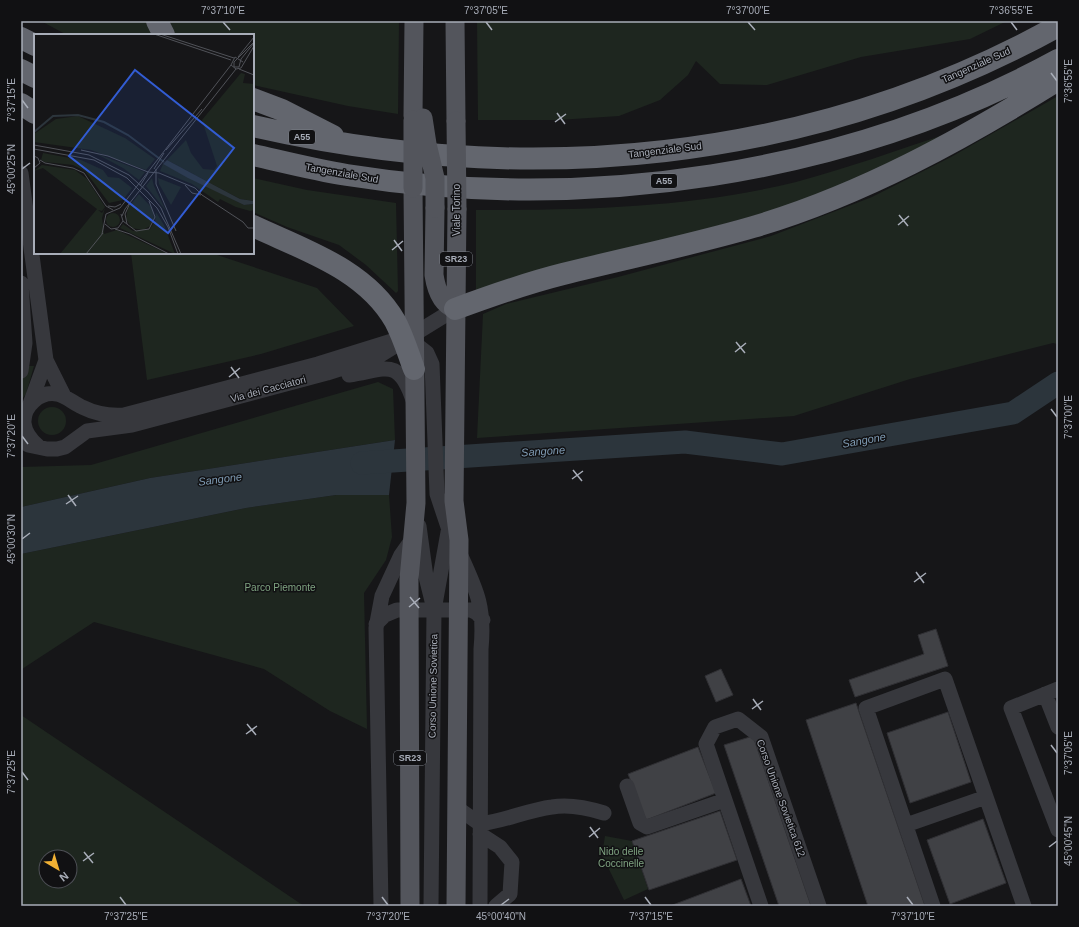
<svg xmlns="http://www.w3.org/2000/svg" width="1079" height="927" font-family="Arial,sans-serif">
<style>
.green{fill:#1e261f;fill-rule:evenodd}
.water{fill:#2c353c}
.lines{fill:none;stroke-linecap:round;stroke-linejoin:round}
.river{stroke:#2c353c;stroke-width:23}
.building{fill:#404145;stroke:#303034}
.minor{stroke:#37383d;stroke-width:15}
.major{stroke:#53555c;stroke-width:19}
.highway{stroke:#63666e;stroke-width:22}
.major-bridge{stroke:#53555c;stroke-width:19}
.ticks{fill:none;stroke:#a8adb8;stroke-width:1.5}
.labels{text-anchor:middle;dominant-baseline:central;stroke-width:3;stroke-linejoin:round;paint-order:stroke}
.shield{fill:#111113;stroke:#7b7e86;stroke-width:1}
.shield-label{font-size:9px;font-weight:bold;fill:#a8adb8}
.street-label{font-size:10px;fill:#a8adb8;stroke:#111113}
.park-label{font-size:10px;fill:#7fa381;stroke:#111113}
.water-label{font-size:11px;font-style:italic;fill:#7f9bb3;stroke:#111113}
.inset-river{fill:none;stroke:#2c353c;stroke-width:2}
.inset-road{fill:none;stroke:#505258;stroke-width:1}
.view{fill:#325cd3;fill-opacity:0.15;stroke:#325cd3;stroke-width:2}
.inset-edge{fill:none;stroke:#a8adb8;stroke-width:2}
.neatline{fill:none;stroke:#a8adb8;stroke-width:1.5}
.ticks-label{font-size:10px;text-anchor:middle;fill:#a8adb8}
</style>
<rect width="100%" height="100%" fill="#161618"/>
<path class="green" d="M41 21H148L155 35H67Z
M168 21H399L398 114 348 106 253 85V35H176Z
M477 21H1007L970 39 861 57 767 85 720 84 696 61 688 75 660 100 619 116 558 120H478Z
M1058 96V344L1053 343 910 379 794 416 477 438 483 314 506 304 618 277 771 236 872 197 951 157Z
M949 133 911 154 803 202 476 293V210C583 210 691 208 796 182 848 168 898 150 949 133Z
M253 178 307 190 396 203 398 291 396 293 366 265 339 245 287 227 253 212Z
M131 253H211L317 288 354 326 261 354 147 380Z
M27 366H34L26 394 21 400V383Z
M378 382 393 389 395 440 150 478 21 507V467L91 465Z
M38 421a14 14 0 1 1 28 0a14 14 0 1 1-28 0Z
M336 495H389L392 537 386 560 364 593 367 729 330 711 264 669 94 622 22 669 21 689V554L246 508Z
M21 715 304 906H21ZM46 857H70V881H46Z
M605 836 632 841 648 889 624 900 602 855Z"/>
<path class="water" d="M395 440 389 495H336L246 508 21 554V507L150 478Z"/>
<g class="lines">
<path class="river" d="M362 463 685 442 782 454 1013 413 1058 383"/>
</g>
<path class="building" d="M936 629 948 666 855 697 849 680 924 654 918 635Z
M721 669 733 695 716 702 705 676Z
M856 703 925 906H868L806 720Z
M948 712 971 782 910 803 887 733Z
M753 736 811 906H779L724 745Z
M698 747 716 793 646 820 628 774Z
M720 811 737 860 649 890 632 841Z
M983 819 1006 883 950 904 927 840Z
M741 879 751 906H670Z"/>
<g class="lines">
<path class="minor" d="M21 173 46 360 64 396
M21 283 25 343 21 371
M349 375C385 370 398 356 413 400
M30 404 46 360
M28 445 47 449H57L65 447 87 431 132 425 327 373 377 357 455 309
M38 446C31 440 25 433 24 423 23 406 40 391 57 394 66 396 73 403 82 407 94 413 110 416 124 415L318 364 392 341 404 340 413 342 427 353 432 364 437 494 449 530
M419 526 426 577 433 605
M460 554C477 591 485 607 481 649L480 906
M376 624 385 615 397 610H471L477 613 483 620
M1058 689 1011 708 1058 830
M1045 694 1058 727
M627 786 640 823 647 827 725 800
M456 807 480 824C505 821 528 810 552 807 569 804 588 808 604 813
M906 825 986 797
M480 834 500 847 512 862 510 894 496 906
M381 906 376 628 382 596 401 555 413 538
M431 906 434 610 450 521
M761 906 706 744 715 727 738 719 761 737 819 906
M933 906 866 708 945 679 1024 906"/>
<path class="major" d="M455 21 456 121
M413 116 414 21
M435 208 434 275C436 288 441 304 455 309
M410 906 409 579 416 503 413 188
M456 906 459 540 454 501 457 209"/>
<path class="highway" d="M157 21 164 35
M21 38 35 45
M21 70 35 77
M253 99 282 110 333 136
M21 104 35 113
M253 126C527 189 810 163 1058 26
M253 155C284 162 315 170 347 175 585 213 845 176 1058 60
M253 226C304 250 365 269 395 321 403 336 408 353 414 369
M455 309C490 296 527 283 563 274 627 258 691 245 753 227 862 195 963 139 1058 80"/>
<path class="major-bridge" d="M423 118 427 144 435 178V208
M413 120V188
M456 121 457 209"/>
</g>
<path class="ticks" d="M223 22 230 30M486 22 492 30M748 22 755 30M1011 22 1017 30M1051 73 1057 81M22 100 28 108M557 113 565 124M555 122 566 114M22 169 30 163M899 215 908 226M898 225 909 216M394 240 402 251M392 250 403 241M736 342 745 353M735 352 746 343M231 367 239 378M229 377 240 368M1051 409 1057 417M22 436 28 444M573 470 582 481M572 479 583 471M68 495 76 506M66 504 78 496M22 539 30 533M916 572 924 583M914 582 926 573M410 597 419 608M409 607 420 598M753 699 761 710M752 709 763 701M247 724 256 735M246 734 257 726M1051 745 1057 753M22 772 28 780M590 827 598 838M589 837 600 828M1049 847 1057 841M84 852 93 863M83 861 94 853M120 897 126 905M382 897 388 905M645 897 651 905M907 897 913 905M501 905 509 899"/>
<g class="labels">
<g class="shield">
<rect x="289" y="130" width="26" height="14" rx="3"/>
<rect x="651" y="174" width="26" height="14" rx="3"/>
<rect x="440" y="252" width="32" height="14" rx="3"/>
<rect x="394" y="751" width="32" height="14" rx="3"/>
</g>
<g class="shield-label">
<text x="302" y="137">A55</text>
<text x="664" y="181">A55</text>
<text x="456" y="259">SR23</text>
<text x="410" y="758">SR23</text>
</g>
<g class="street-label">
<text transform="translate(976 65) rotate(-24)">Tangenziale Sud</text>
<text transform="translate(665 150) rotate(-7)">Tangenziale Sud</text>
<text transform="translate(342 173) rotate(10)">Tangenziale Sud</text>
<text transform="translate(456 210) rotate(-90)">Viale Torino</text>
<text transform="translate(268 389) rotate(-15)">Via dei Cacciatori</text>
<text transform="translate(433 686) rotate(-89)">Corso Unione Sovietica</text>
<text transform="translate(781 798) rotate(70)">Corso Unione Sovietica 612</text>
</g>
<g class="park-label">
<text x="280" y="587">Parco Piemonte</text>
<text x="621" y="851">Nido delle<tspan x="621" dy="12">Coccinelle</tspan></text>
</g>
<g class="water-label">
<text transform="translate(864 440) rotate(-10)">Sangone</text>
<text transform="translate(543 451) rotate(-4)">Sangone</text>
<text transform="translate(220 479) rotate(-7)">Sangone</text>
</g>
</g>
<g transform="translate(34 34)">
<rect width="220" height="220" fill="#161618"/>
<path d="M207 39 211 40 209 49 220 50V167L206 165 133 126 152 106 157 119 169 135 180 136 183 132 168 86ZM44 82 91 104 121 125 112 136 57 116 0 108V100L22 85ZM9 119 47 126 69 136 74 143 85 144 98 154 89 166 75 169 51 137 39 131 11 128 7 126ZM61 119 111 138 105 146 89 134ZM129 130 210 171 220 170V176L216 177 202 173 186 165 184 168 158 150 126 137ZM8 131 41 136 53 145 71 173 68 177 64 176 68 179 71 174 68 184 70 200 83 196 134 220H26L63 175 9 134 0 137ZM118 144 120 152 132 177 112 152ZM124 144 147 153 137 171 125 150ZM105 160 118 174 120 183 116 192 109 196 98 194 92 185 94 174ZM122 178 130 191 141 220 86 194 89 190 99 197 116 195 121 187ZM72 186a7 7 0 1 1 14 0a7 7 0 1 1-14 0Z" fill="#1e261f"/>
<path d="M133 126 206 165 220 167V170L210 171 154 144 129 130Z" fill="#2c353c"/>
<path class="inset-river" d="M0 98 19 82 44 81 70 88 94 101 130 128"/>
<path class="inset-road" d="M120 0 197 26M126 0 200 24M220 8 200 28V33H205L207 25 220 9M204 23 220 3M209 28 201 23 197 31 202 35 207 34 220 12M205 35 220 41M0 111 55 121 95 141 114 158 127 174 147 220M0 115 60 126 93 144 123 174 134 193 144 220M47 116 74 122 114 138M132 116 168 75M0 122 4 124 6 129 0 134M6 126 11 129 39 134 50 139 72 172 79 176M120 135 130 119M122 135V150L142 197M114 138 125 139 161 154 168 161 209 188 214 194H220M151 151 158 159 167 161M106 152 114 139M74 172 81 173 87 170M88 182 91 175 202 35M89 187 102 197 115 195 121 183 115 167M71 190 77 195 84 194 89 187 87 180M93 190 91 180 96 169M81 195 96 200 135 220M68 200 72 180 86 174 197 31M52 220 69 199"/>
<path class="view" d="M101 36 200 114 134 199 35 122Z"/>
<rect width="220" height="220" class="inset-edge"/>
</g>
<rect width="1079" height="927" fill="none" stroke="#111113" stroke-width="44"/>
<g transform="translate(58 869) rotate(142)"><circle r="19" fill="#111113" stroke="#4d4f55"/>
<path d="M0-3L7 15L0 10L-7 15Z" fill="#f2b134"/>
<text y="-6" font-size="11" font-weight="bold" text-anchor="middle" fill="#a8adb8">N</text>
</g>
<rect x="22" y="22" width="1035" height="883" class="neatline"/>
<g class="ticks-label">
<text x="223" y="14">7°37'10"E</text>
<text x="486" y="14">7°37'05"E</text>
<text x="748" y="14">7°37'00"E</text>
<text x="1011" y="14">7°36'55"E</text>
<text transform="translate(1068 81) rotate(-90)" y="4">7°36'55"E</text>
<text transform="translate(11 100) rotate(-90)" y="4">7°37'15"E</text>
<text transform="translate(11 169) rotate(-90)" y="4">45°00'25"N</text>
<text transform="translate(1068 417) rotate(-90)" y="4">7°37'00"E</text>
<text transform="translate(11 436) rotate(-90)" y="4">7°37'20"E</text>
<text transform="translate(11 539) rotate(-90)" y="4">45°00'30"N</text>
<text transform="translate(1068 753) rotate(-90)" y="4">7°37'05"E</text>
<text transform="translate(11 772) rotate(-90)" y="4">7°37'25"E</text>
<text transform="translate(1068 841) rotate(-90)" y="4">45°00'45"N</text>
<text x="126" y="920">7°37'25"E</text>
<text x="388" y="920">7°37'20"E</text>
<text x="501" y="920">45°00'40"N</text>
<text x="651" y="920">7°37'15"E</text>
<text x="913" y="920">7°37'10"E</text>
</g>
</svg>
